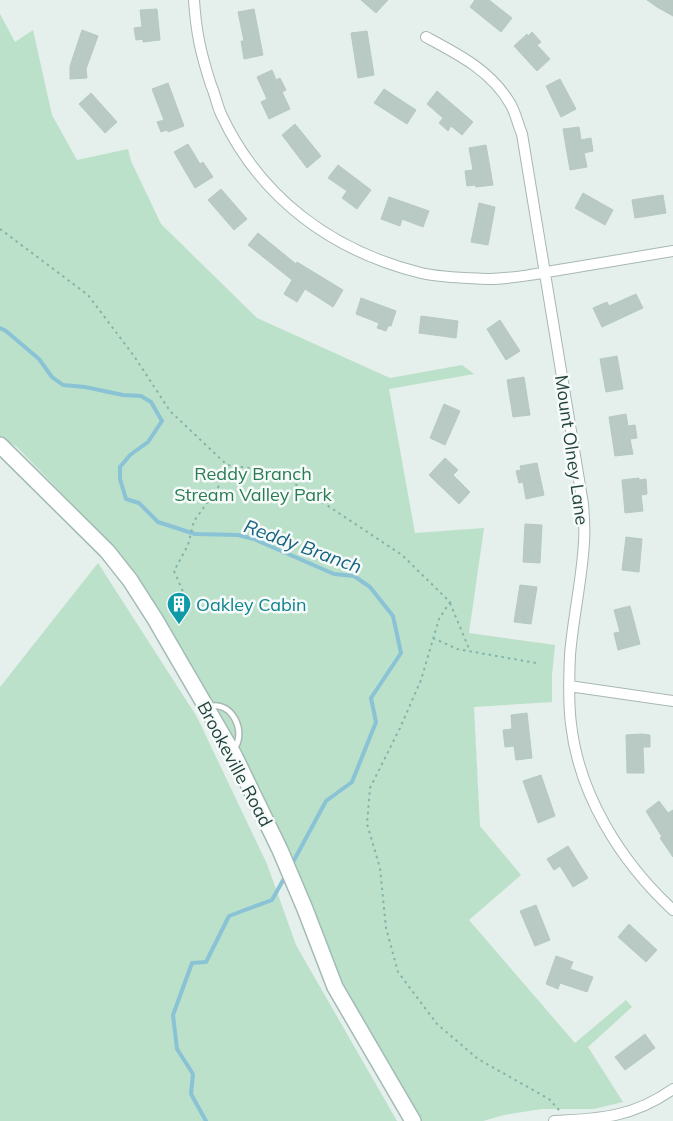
<svg xmlns="http://www.w3.org/2000/svg" width="673" height="1121" font-family="Mulish,sans-serif">
<style>
.green{fill:#bce1ca}
.lines{fill:none;stroke-linecap:round;stroke-linejoin:round}
.stream{stroke:#8ac2d6;stroke-width:4}
.building{fill:#b9cac5;stroke:#b6c9c3}
.lane-casing{stroke:#a7b8b3;stroke-width:8}
.street-casing{stroke:#a7b8b3;stroke-width:12}
.secondary-casing{stroke:#a2bbb5;stroke-width:18}
.path{stroke:#83b4aa;stroke-width:2;stroke-dasharray:2.5 4;stroke-linecap:butt}
.lane{stroke:#fff;stroke-width:5}
.street{stroke:#fff;stroke-width:10}
.secondary{stroke:#fff;stroke-width:15}
.labels{text-anchor:middle;dominant-baseline:central;stroke-width:5;stroke-linejoin:round;paint-order:stroke}
.street-label{font-size:18px;fill:#22423d;stroke:#f6fbf9}
.park-label{font-size:18px;fill:#297c53;stroke:#f6fbf9}
.culture-label{font-size:18px;fill:#0d838f;stroke:#f6fbf9;text-anchor:start}
.water-label{font-size:19px;font-style:italic;fill:#186483;stroke:#f6fbf9}
</style>
<rect width="100%" height="100%" fill="#e5efeb"/>
<path class="green" d="M0 14 15 42 33 30 52 115 77 160 128 149 131 161 161 224 257 318 390 378 462 365 474 374 389 389 415 533 484 528 469 633 555 645 552 675V702L474 707 480 826 521 875 469 920 575 1043 626 1000 632 1007 588 1047 623 1102 594 1109H542L504 1115 483 1121H414L349 1011 268 817 133 598 142 584 74 506 17 447 0 436Z
M98 563 197 717 267 864 296 945 397 1121H0V687Z"/>
<g class="lines">
<path class="stream" d="M0 328 6 331 39 359 52 377 63 385 85 387 123 395 141 396 151 402 162 421 148 442 130 455 120 467V479L126 499 139 503 158 522 195 534 238 535 254 539 334 574 354 576 370 587 393 616 401 653 371 698 376 722 352 782 326 801 292 864
M206 1121 191 1094 193 1074 177 1049 173 1015 192 963 206 962 229 916 272 900 286 875"/>
</g>
<path class="building" d="M361 0H388L376 13Z
M475 0H489L512 18 501 32 470 7Z
M647 0H673V16L657 7Z
M157 9 160 40 143 42V39L136 40 134 28 142 27 140 10Z
M254 9 263 55 244 59 241 41H244L238 12Z
M82 30 98 36 86 69 87 78 70 79V66Z
M367 31 374 75 358 78 351 33Z
M532 32 541 42 537 45 550 59 537 71 514 46 527 34 528 36Z
M272 70 276 80 280 78 286 90 282 92 290 109 269 119 261 102 267 99 257 77Z
M560 79 576 109 561 117 546 86Z
M168 83 184 126 168 132 167 130 161 132 157 122 164 120 152 89Z
M384 89 416 110 407 124 374 103Z
M437 91 473 122 462 135 451 126 448 131 439 123 443 118 427 104Z
M91 93 117 122 105 133 79 104Z
M295 124 321 156 307 168 282 135Z
M579 127 581 140 591 138 593 151 584 153 587 167 570 170 563 129Z
M188 144 200 164 203 162 213 177 195 188 174 152Z
M486 145 493 185 476 187 475 185 467 186 465 171 473 170 469 148Z
M338 165 371 190 357 209 342 198 347 191 328 178Z
M221 189 247 219 234 230 208 200Z
M583 193 613 210 605 225 575 208Z
M663 195 666 213 635 218 632 200Z
M389 197 429 211 423 227 402 219 400 226 381 219Z
M479 203 495 207 488 245 471 242Z
M258 233 296 264 297 262 343 290 333 307 305 289 297 302 284 294 292 280 248 245Z
M636 294 643 308 602 327 593 308 607 302 609 306Z
M361 298 396 311 391 326H388L386 331 377 328 379 323 356 314Z
M421 316 458 321 456 338 419 333Z
M500 320 520 351 506 360 487 329Z
M617 356 623 389 606 392 600 359Z
M524 377 530 415 513 417 507 380Z
M444 404 460 411 445 445 430 438Z
M626 414 628 426 635 425 637 438 630 439 633 454 615 456 609 417Z
M445 458 458 470 453 475 470 492 459 504 429 475Z
M537 463 544 495 526 499 523 482 519 483 516 471 521 470 520 466Z
M639 478V480L646 479 647 494 641 495 643 511 625 513 622 480Z
M525 524 542 525 540 563 523 562Z
M626 537 642 539 639 572 622 570Z
M520 585 537 587 531 624 514 622Z
M630 606 640 644 618 650 614 633 620 632 614 610Z
M527 713 532 758 516 760 514 746 505 747 503 730 512 729 511 715Z
M642 734 650 735V747H643L644 773H627L626 735Z
M541 775 555 816 538 823 523 781Z
M659 801 668 813 673 810V857L660 838 662 837 646 811Z
M568 846 588 878 573 887 560 866 554 870 547 859Z
M536 905 550 940 535 946 520 911Z
M629 924 657 950 646 962 618 937Z
M556 956 573 962 570 969 593 977 587 992 560 983 558 989 546 984Z
M645 1034 655 1048 625 1070 615 1057Z"/>
<g class="lines">
<defs>
<path id="lane" d="M209 707C232 699 248 734 233 750"/>
<path id="street" d="M194 0C196 33 201 54 211 85 215 94 217 105 221 114 260 198 332 251 421 273 443 278 467 278 489 279 514 279 540 273 565 269 601 263 637 257 673 251
M426 37C458 54 492 71 511 105 516 114 518 125 522 134L583 504C584 517 585 529 584 542 582 580 573 617 570 655 569 678 568 701 571 724 579 795 621 862 673 910
M569 686 673 701
M554 1121C600 1119 634 1117 673 1089"/>
<path id="secondary" d="M0 445 107 551 130 580 155 619 234 755 280 850 305 909 335 987 413 1121"/>
</defs>
<use href="#lane" class="lane-casing"/>
<use href="#street" class="street-casing"/>
<use href="#secondary" class="secondary-casing"/>
<path class="path" d="M0 229 88 295 134 356 170 411 227 465 277 472 402 555 450 602 439 619 421 680 400 728 370 788 367 824 380 868 386 928 398 972 437 1024 478 1059 549 1099 559 1110
M188 603 174 571 188 545 194 521 218 488 227 465
M450 603 470 651
M433 638 457 649 536 663"/>
<use href="#lane" class="lane"/>
<use href="#street" class="street"/>
<use href="#secondary" class="secondary"/>
</g>
<defs>
<symbol id="building-pin" viewBox="-11 -11 22 30"><path d="M0 17L-7.5 6A9.5 9.5 0 1 1 7.5 6Z" fill="#0f9aa8" stroke="#f6fbf9"/><path d="M-4-6H4V6H1V3H-1V6H-4ZM-2.5-4.3h1.7v1.8h-1.7ZM.8-4.3h1.7v1.8H.8ZM-2.5-1h1.7V.8h-1.7ZM.8-1h1.7V.8H.8Z" fill="#fff"/></symbol>
</defs>
<g fill-rule="evenodd">
<use href="#building-pin" x="165" y="590" width="28" height="38"/>
</g>
<g class="labels">
<g class="street-label">
<text transform="translate(572 450) rotate(82)">Mount Olney Lane</text>
<text transform="translate(235 764) rotate(62)">Brookeville Road</text>
</g>
<g class="park-label">
<text x="253" y="473">Reddy Branch<tspan x="253" dy="21">Stream Valley Park</tspan></text>
</g>
<g class="culture-label">
<text x="196" y="604">Oakley Cabin</text>
</g>
<g class="water-label">
<text transform="translate(303 546) rotate(20)">Reddy Branch</text>
</g>
</g>
</svg>
